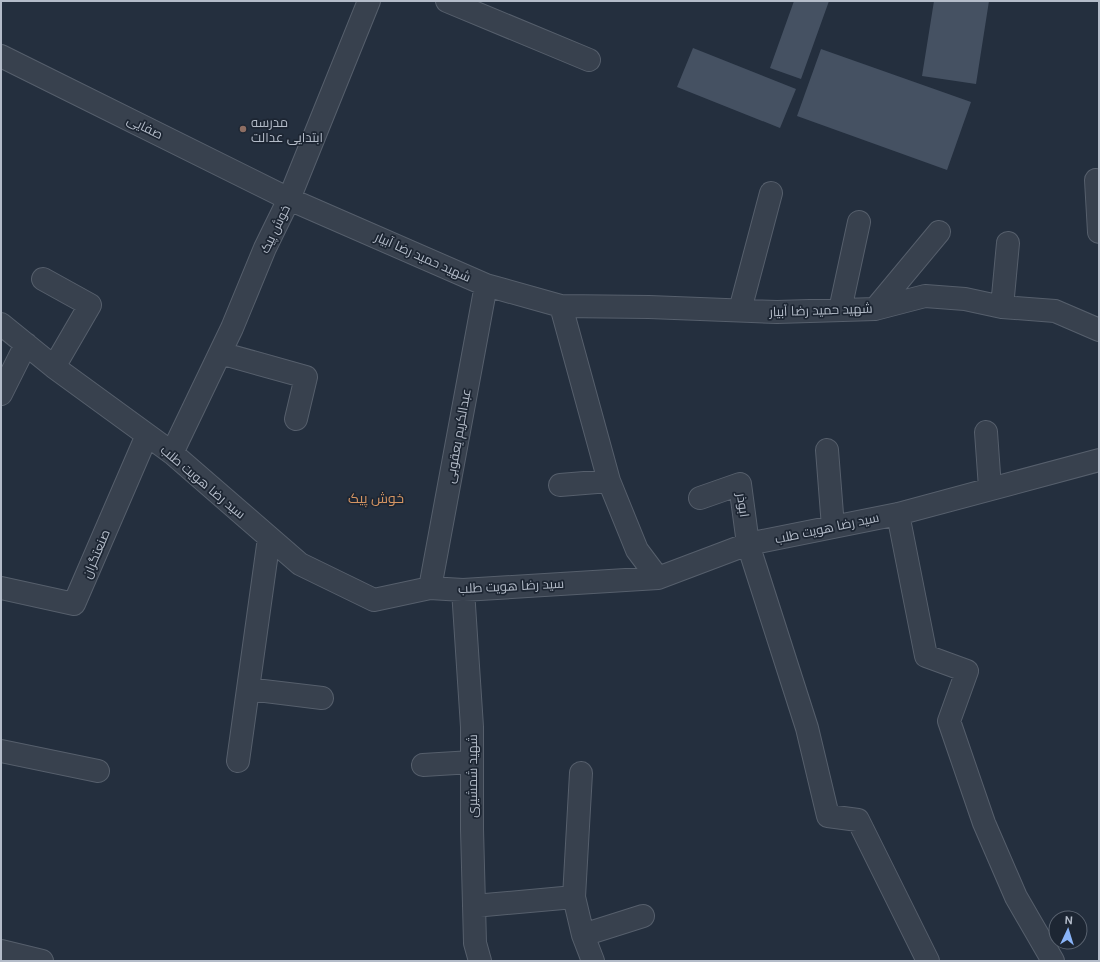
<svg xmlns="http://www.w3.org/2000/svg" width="1100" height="962" font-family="'DM Sans',Cairo,sans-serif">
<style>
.building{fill:#455162}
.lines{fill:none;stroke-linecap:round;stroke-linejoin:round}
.minor-casing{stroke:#565f6c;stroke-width:24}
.minor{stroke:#38414e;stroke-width:22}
.education-dot{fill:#8d6e63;stroke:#1d2633;stroke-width:1.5}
.labels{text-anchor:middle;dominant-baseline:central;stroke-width:3.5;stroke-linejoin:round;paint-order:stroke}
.poi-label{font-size:13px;fill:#b4bcc9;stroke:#1d2633;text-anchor:start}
.street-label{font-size:13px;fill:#b4bcc9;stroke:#1d2633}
.neighbourhood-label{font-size:14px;fill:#d59563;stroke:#1d2633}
</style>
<rect width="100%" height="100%" fill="#242f3e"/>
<path class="building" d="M794 1H829L801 79 770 68Z
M934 1H989L976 84 922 76Z
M693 48 796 89 780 128 677 87Z
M821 49 971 102 947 170 797 116Z"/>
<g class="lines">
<defs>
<path id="minor" d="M447 1 589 60
M1 56 289 199 486 285 561 306 649 307 777 312 875 309 925 296 965 299 1002 307 1055 311 1099 330
M1096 180 1099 232
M43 279 90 305 54 367
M561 306 609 481 637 550 658 578
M1002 307 1008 243
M875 309 939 232
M740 310 771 193
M840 310 859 222
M1 324 54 367 172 453 300 564 374 600 430 588 463 590 658 578 748 544 898 514 1099 460
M220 353 306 377 296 419
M1 394 26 344
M986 432 990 488
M827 450 833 527
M172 453 232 328 265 248 289 199 369 1
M560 485 609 481
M700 498 740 484 748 544 807 728 828 816 858 820 928 961
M898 514 926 656 967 671 949 721 984 823 1016 897 1053 961
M1 588 74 604 147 435
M430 588 486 285
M463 590 472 727V829L475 943 480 961
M248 689 322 698
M1 751 98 771
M238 761 269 538
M423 765 472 762
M574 897 581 773
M474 906 574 897 583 935 593 961
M583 935 643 916
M1 951 42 961"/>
</defs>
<use href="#minor" class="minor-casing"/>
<use href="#minor" class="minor"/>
</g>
<circle class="education-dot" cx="243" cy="129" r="4"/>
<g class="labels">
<g class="poi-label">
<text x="251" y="122">مدرسه<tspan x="251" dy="15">ابتدایی عدالت</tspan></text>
</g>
<g class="street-label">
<text transform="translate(145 127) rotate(26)">صفایی</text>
<text transform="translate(275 229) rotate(-64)">خوش پیک</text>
<text transform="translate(423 257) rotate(24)">شهید حمید رضا آبیار</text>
<text transform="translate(821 310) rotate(-2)">شهید حمید رضا آبیار</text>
<text transform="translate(458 436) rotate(-80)">عبدالکریم یعقوبی</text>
<text transform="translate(203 482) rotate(40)">سید رضا هویت طلب</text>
<text transform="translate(743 505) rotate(82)">ابوذر</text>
<text transform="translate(827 528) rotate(-12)">سید رضا هویت طلب</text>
<text transform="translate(96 554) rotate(-67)">صنعتگران</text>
<text transform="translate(511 586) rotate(-3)">سید رضا هویت طلب</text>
<text transform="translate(472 776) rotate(-90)">شهید شمشیری</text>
</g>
<g class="neighbourhood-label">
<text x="376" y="498">خوش پیک</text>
</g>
</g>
<rect width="1100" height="962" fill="none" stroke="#b4bcc9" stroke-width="4"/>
<g transform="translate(1068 930) rotate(4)"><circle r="19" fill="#1d2633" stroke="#59626f"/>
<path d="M0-3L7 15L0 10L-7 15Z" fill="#8ab4f8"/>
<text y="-6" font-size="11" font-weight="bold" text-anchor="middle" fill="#b4bcc9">N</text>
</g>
</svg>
